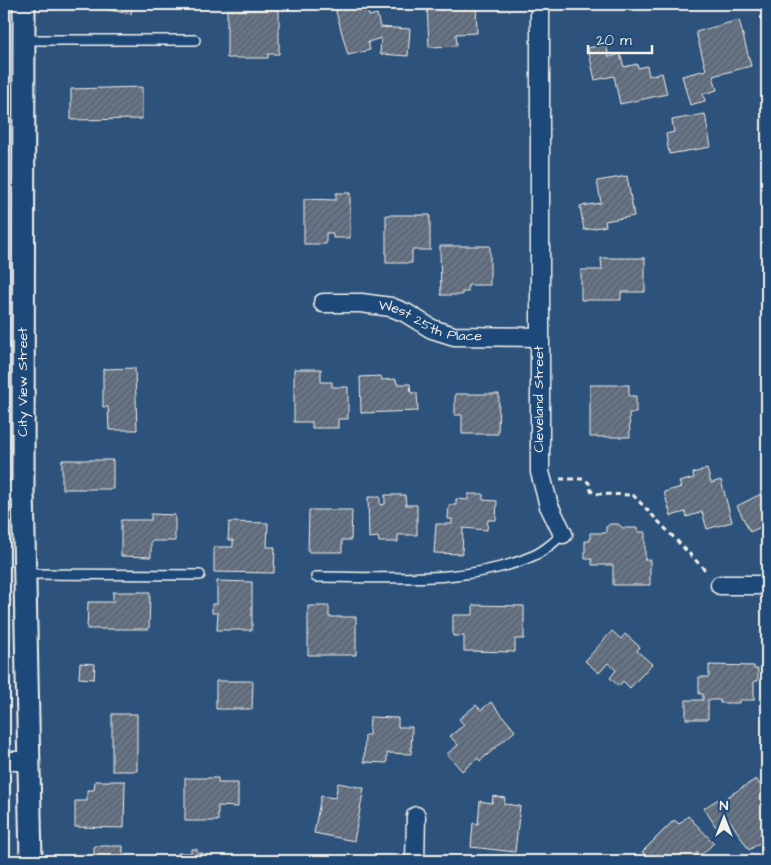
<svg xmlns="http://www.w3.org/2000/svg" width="771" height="865" font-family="'Architects Daughter',sans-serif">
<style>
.building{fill:url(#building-hatch);stroke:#f4f1e8}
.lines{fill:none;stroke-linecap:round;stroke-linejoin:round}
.service-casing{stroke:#f4f1e8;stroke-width:12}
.minor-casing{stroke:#f4f1e8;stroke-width:21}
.tertiary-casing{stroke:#f4f1e8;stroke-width:25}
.path{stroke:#f4f1e8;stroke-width:3;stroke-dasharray:5 4;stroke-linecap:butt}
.service{stroke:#1f4a7a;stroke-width:9}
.minor{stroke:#1f4a7a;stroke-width:18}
.tertiary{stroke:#1f4a7a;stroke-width:21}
.labels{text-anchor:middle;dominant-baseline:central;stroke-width:4;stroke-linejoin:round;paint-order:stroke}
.street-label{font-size:14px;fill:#f4f1e8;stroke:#1f4a7a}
</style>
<defs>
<pattern id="building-hatch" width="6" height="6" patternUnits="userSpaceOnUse" patternTransform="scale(1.25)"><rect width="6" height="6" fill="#677587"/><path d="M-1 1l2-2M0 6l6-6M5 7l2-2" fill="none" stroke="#585e66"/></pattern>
</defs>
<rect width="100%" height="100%" fill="#2d537d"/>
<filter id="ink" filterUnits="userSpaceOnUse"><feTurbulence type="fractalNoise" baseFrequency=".02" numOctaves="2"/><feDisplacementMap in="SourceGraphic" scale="10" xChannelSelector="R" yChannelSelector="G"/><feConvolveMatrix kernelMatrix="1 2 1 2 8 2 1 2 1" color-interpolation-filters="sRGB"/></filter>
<g filter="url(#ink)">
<path class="building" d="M98 4H133L131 14 98 8Z
M349 4H366L369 16 377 14 380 27 410 29 408 56 380 54 381 38 368 42 370 50 348 55 335 8Z
M427 4H463V7L476 6 477 33 456 34 457 46 429 47Z
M227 10H279V54H268V58H227Z
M767 10V34L762 11Z
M739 20 751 66 713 76 717 90 703 94 705 101 690 105 682 76 706 70 696 32Z
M606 44 609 57 620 54 624 67 637 64 638 68 647 66 649 76 662 73 667 94 620 104 614 76 595 80 588 48Z
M142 87V119L71 120V89Z
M705 114 711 147 669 154 666 134 674 132 672 120Z
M627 176 634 216 605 221 606 226 584 230 580 206 601 203 597 181Z
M336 193H350V238H333V233H326V244H304V199L336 200Z
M386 215H430V250H412V263H386Z
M440 246H490V285H468V292H462V295H441Z
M601 258H645V292H621V300H581V270H602Z
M135 368 137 430H109L108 407H103V369Z
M294 369H321V382H332V387H348V419H338V428H312V422H294Z
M381 376 382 380 396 379 397 384H410L411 393H417L418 411 361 413 360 377Z
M590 385H629V396H636V413H629L630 437H590Z
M455 394H499L498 434H462V415H455Z
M62 460H113V489H62Z
M707 469 711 483 721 480 732 522 707 529 702 512 687 517 685 512 671 516 664 492 681 487 679 482 694 478 693 473Z
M767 491V524L750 532 737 506Z
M468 494H483V500L497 501 496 520H488L487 530 463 528 462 554 434 553 436 524H452V519H448L449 505H456V499L468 500Z
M385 495H405L406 505H417V535H398V542H379L378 537 369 538 368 497H380V505L385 504Z
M309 510H352L351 540H342V552H308Z
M151 514 175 515V541H151V557L121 556V520H151Z
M229 522 268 523 267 547H275L274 573 214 572V547H233V540H228Z
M610 524H618L623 528H638V532H645V560H650V585H613V565H592V559H585V541H590V533H606V527Z
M217 581 252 582V630H217L218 613H212V604H217Z
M113 592H150L149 629H87L88 602H113Z
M473 605 524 606V639H515V652L464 651V636H453V615H473Z
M308 606H329V617H356V655H308Z
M612 631 621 639 625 634 640 647 637 651 652 664 630 688 623 681 619 686 610 678 616 670 608 663 599 673 585 661Z
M80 663 95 664 94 679 79 678Z
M709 665 754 666V669H758V681H754V700H739V703H720V700H708V719H686V700H703V694H699V677H709Z
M216 681H253L252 709H216Z
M491 702 515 731 480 761 478 758 462 771 447 754 458 745 450 736 464 725 459 719 476 705 481 710Z
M112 714H137V771H112Z
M370 717 398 718V727H412L411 754 387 753V763L364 762 365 735H369Z
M185 778H218V783H238V807L218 806V821H185Z
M756 779 767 795V838L749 850 729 819 716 827 704 808 720 798 721 801Z
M95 781H125L124 828 75 827V801H87V790H94Z
M338 783 364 788 354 841 314 833 321 796 335 798Z
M493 796 505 798 504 804 520 806 515 852 471 847 473 823 478 824 480 801 492 803Z
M688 816 714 843 701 855 698 852 696 854 700 858 696 861H652L642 852 674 820 679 824Z
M94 846H123V861H94Z
M191 849H197V853H203V861H178V853H191Z"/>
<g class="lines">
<defs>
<path id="service" d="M24 40H195
M24 574 200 575
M316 577C386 577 470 585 535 555 546 550 554 542 563 534"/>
<g id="minor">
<path d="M540 4V472L549 506 563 534"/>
<path id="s1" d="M323 303H361L391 307 406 313 432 329 454 336 539 337"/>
<path d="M4 490H23"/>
<path d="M720 585H767"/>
<path d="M4 761H29"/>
<path d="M415 861 416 816"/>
</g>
<path id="tertiary" d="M24 4 23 490 31 861"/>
</defs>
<use href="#service" class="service-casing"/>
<use href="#minor" class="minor-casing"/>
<use href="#tertiary" class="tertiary-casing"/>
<path class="path" d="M560 479H584L589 483 591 491 599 494 633 495 707 572"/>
<use href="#service" class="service"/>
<use href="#minor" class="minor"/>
<use href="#tertiary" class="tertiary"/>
</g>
</g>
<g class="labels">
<g class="street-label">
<text stroke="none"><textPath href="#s1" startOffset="111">West 25th Place</textPath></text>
<text transform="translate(23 382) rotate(-90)">City View Street</text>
<text transform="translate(539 399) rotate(-90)">Cleveland Street</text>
</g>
</g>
<rect width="771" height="865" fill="none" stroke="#1f4a7a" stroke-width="20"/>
<rect x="10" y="10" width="751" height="845" fill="none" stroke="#f4f1e8" stroke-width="2" filter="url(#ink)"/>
<g transform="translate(724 818)" stroke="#1f4a7a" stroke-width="4" paint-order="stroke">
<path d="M0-4L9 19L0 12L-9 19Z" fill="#f4f1e8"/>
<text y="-8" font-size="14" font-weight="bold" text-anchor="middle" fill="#f4f1e8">N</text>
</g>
<path d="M588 45v8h64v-8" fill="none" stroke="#f4f1e8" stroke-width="2.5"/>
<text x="596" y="45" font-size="15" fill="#f4f1e8" stroke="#1f4a7a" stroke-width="4" paint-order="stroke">20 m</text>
</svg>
